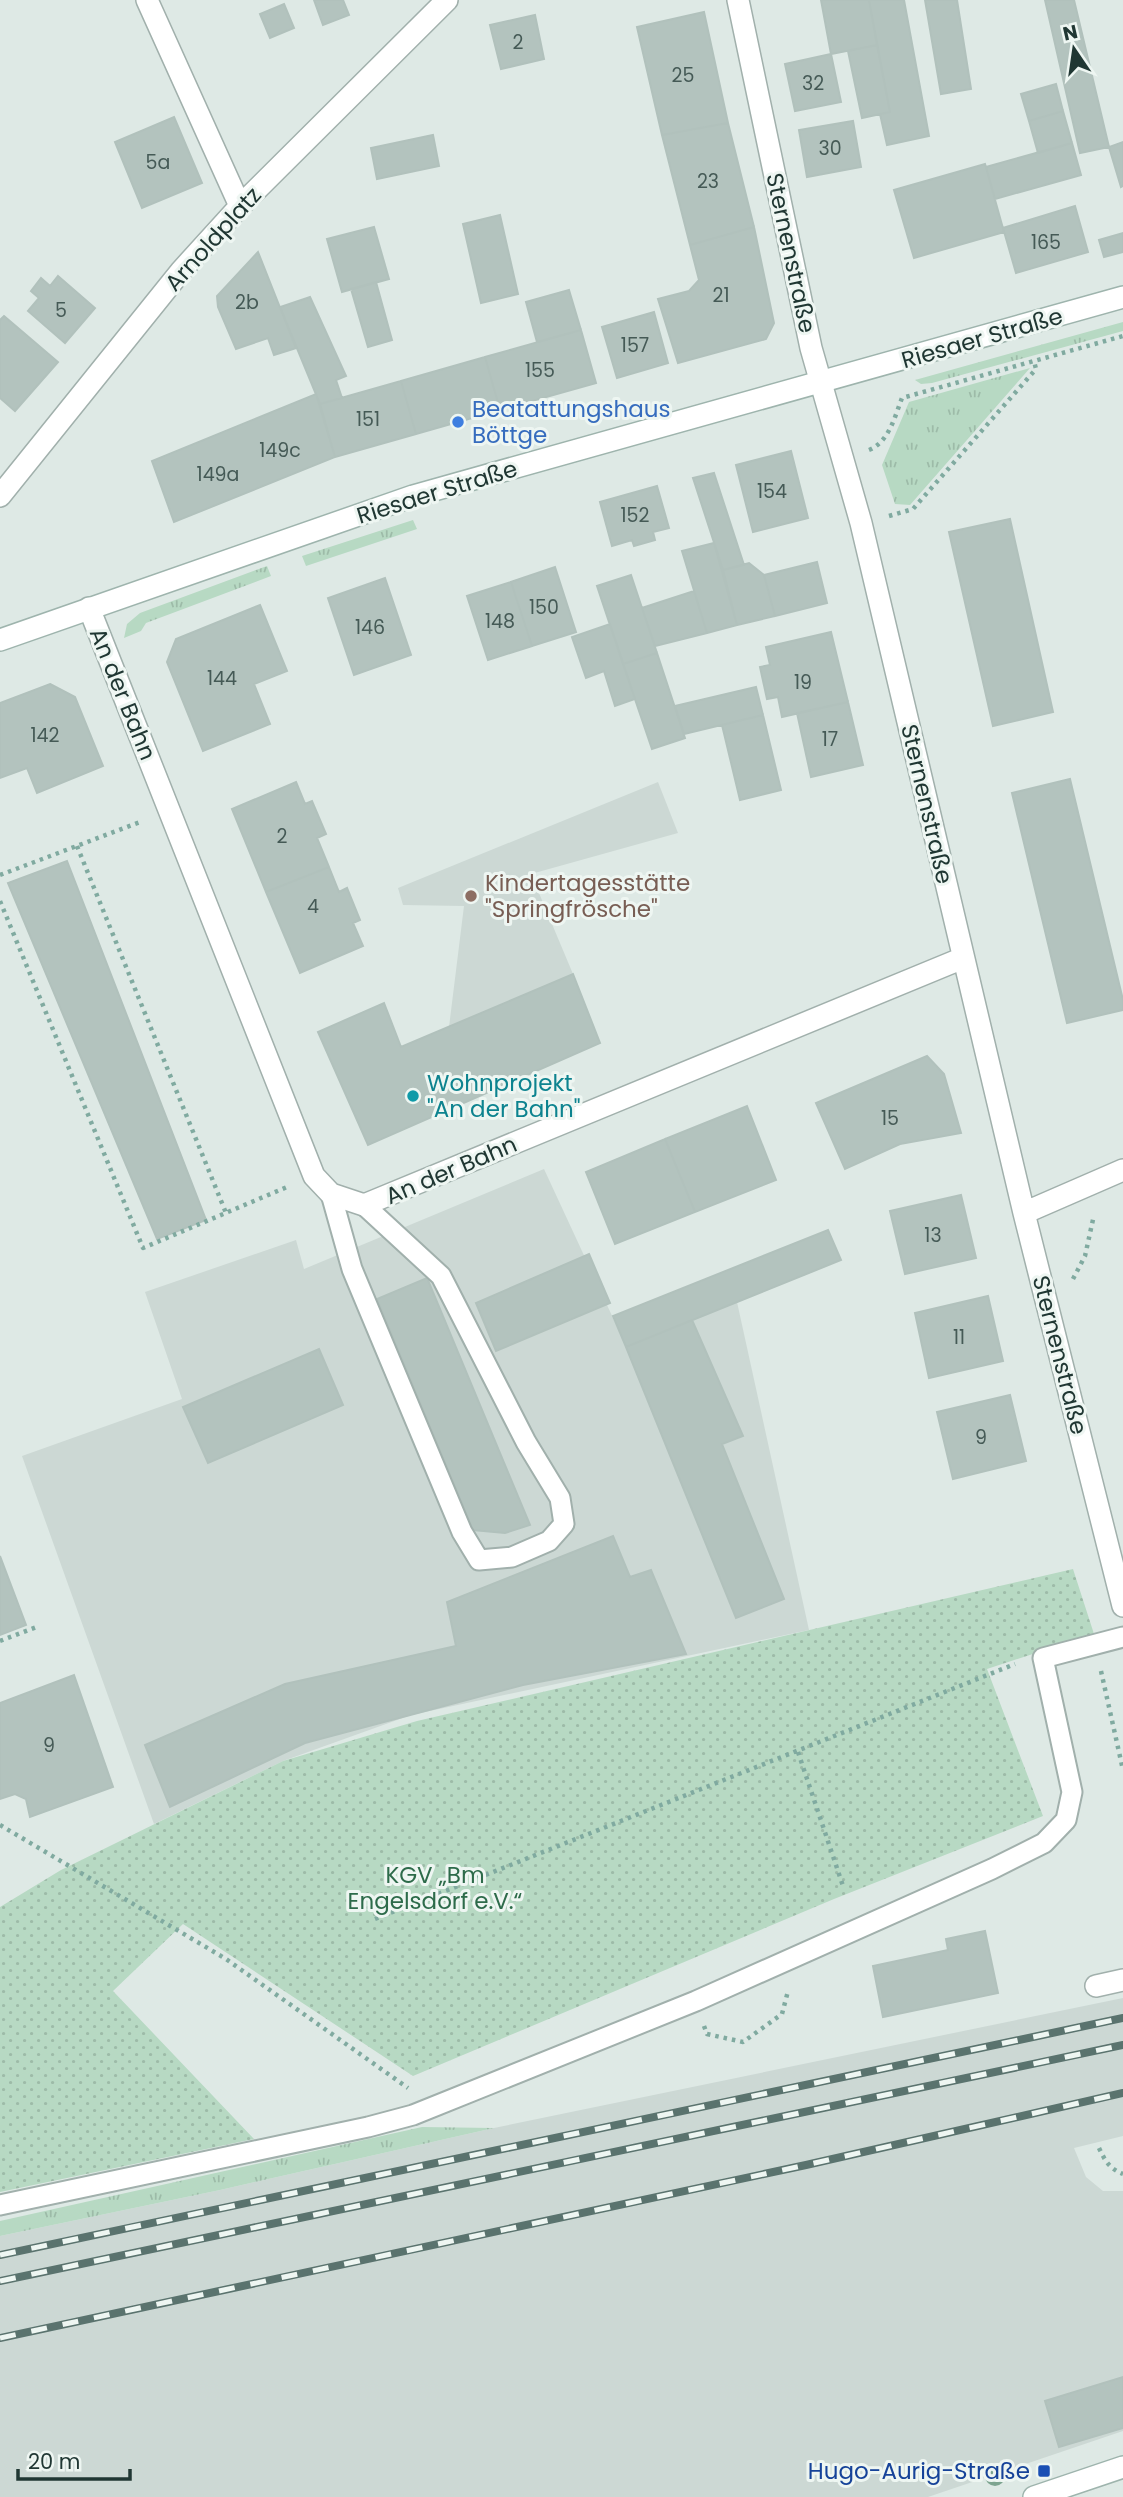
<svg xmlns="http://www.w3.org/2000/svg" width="1123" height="2497" font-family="Poppins,sans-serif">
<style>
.built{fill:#ccd8d4}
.grass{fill:url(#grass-tufts)}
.garden{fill:url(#garden-dots)}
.building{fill:#b3c3be;stroke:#b1c1bc;stroke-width:2}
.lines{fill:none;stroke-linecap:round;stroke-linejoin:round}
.lane-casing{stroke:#a1b0ac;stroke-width:23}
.street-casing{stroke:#a1b0ac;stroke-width:24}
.secondary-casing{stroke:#9eb4ad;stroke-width:24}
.path{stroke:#80aaa0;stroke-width:4.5;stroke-dasharray:3.5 5;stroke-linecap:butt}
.lane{stroke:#fff;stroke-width:19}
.street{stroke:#fff;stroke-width:21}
.secondary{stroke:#fff;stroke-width:21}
.rail-casing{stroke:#5a736e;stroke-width:8}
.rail{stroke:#eef6f2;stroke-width:5;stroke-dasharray:16;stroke-linecap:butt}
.tree{fill:#7da490}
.shop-dot{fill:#3f7fe0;stroke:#eef6f2;stroke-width:2.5}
.education-dot{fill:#8d6e63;stroke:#eef6f2;stroke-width:2.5}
.culture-dot{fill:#0f9aa8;stroke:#eef6f2;stroke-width:2.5}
.transit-dot{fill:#1a4fb4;stroke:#eef6f2;stroke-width:2.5}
.labels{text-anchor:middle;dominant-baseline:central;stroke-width:6;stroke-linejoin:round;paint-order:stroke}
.number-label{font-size:19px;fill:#455a56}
.street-label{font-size:23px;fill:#203733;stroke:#eef6f2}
.shop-label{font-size:23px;fill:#366cbe;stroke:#eef6f2;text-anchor:start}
.education-label{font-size:23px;fill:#785e54;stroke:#eef6f2;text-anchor:start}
.culture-label{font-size:23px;fill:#0d838f;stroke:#eef6f2;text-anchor:start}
.park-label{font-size:23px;fill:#2d6b4a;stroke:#eef6f2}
.transit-label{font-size:23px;fill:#164399;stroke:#eef6f2;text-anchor:end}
</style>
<defs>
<pattern id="grass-tufts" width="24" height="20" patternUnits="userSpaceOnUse" patternTransform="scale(1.75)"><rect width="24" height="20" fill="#b7d9c3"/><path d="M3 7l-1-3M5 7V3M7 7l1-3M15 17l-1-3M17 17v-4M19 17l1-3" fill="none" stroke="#9dbba8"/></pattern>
<pattern id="garden-dots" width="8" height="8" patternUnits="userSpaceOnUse" patternTransform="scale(1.75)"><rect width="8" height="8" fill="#b7d9c3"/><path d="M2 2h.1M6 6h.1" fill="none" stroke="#9dbba8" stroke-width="1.8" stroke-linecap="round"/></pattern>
</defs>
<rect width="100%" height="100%" fill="#dee9e5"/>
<path class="built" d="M658 782 678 833 531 874 573 974 449 1027 464 906 403 905 398 888Z
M544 1169 626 1346 737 1302 809 1630 411 1715 283 1761 154 1824 22 1456 182 1399 145 1292 296 1240 304 1269Z
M1123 1998V2136L1074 2148 1086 2177 1103 2191H1123V2431L928 2497H0V2236L220 2190 494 2128Z"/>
<path class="grass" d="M1123 322V331L932 383 921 384 915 380Z
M1030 368 910 505 895 504 882 465 909 402Z
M413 520 417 529 306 566 302 556Z
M267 566 271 576 146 623 141 631 124 638 127 624 140 613Z
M422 2127 494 2128 220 2190 0 2236V2221Z"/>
<path class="garden" d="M1073 1569 1094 1634 987 1669 1043 1816 834 1899 413 2076 183 1924 113 1991 254 2139 0 2192V1907L61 1870 283 1761 417 1721Z"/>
<path class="building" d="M314 0H343L349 15 323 25Z
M821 0H869L877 45 831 54Z
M869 0H904L929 136 887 145 880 114 890 112Z
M925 0H957L971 89 941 94Z
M1045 0H1074L1109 147 1080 153Z
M284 4 294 28 270 38 260 14Z
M704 12 728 123 662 135 637 27Z
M535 15 544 59 501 69 490 25Z
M877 45 890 112 862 118 848 51Z
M831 54 841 102 795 111 785 64Z
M1056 84 1063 111 1029 121 1021 94Z
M1063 111 1072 143 1038 153 1029 121Z
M174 117 202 183 142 208 115 142Z
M853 121 861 167 807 177 799 130Z
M728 123 754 227 690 245 662 135Z
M433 135 439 166 377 179 371 148Z
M1123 142V186L1121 187 1109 147Z
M1072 143 1081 175 995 199 986 167Z
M985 164 1004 232 914 258 894 190Z
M1075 206 1088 252 1016 273 1003 228Z
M500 215 518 294 481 303 463 224Z
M374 227 389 279 342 292 327 239Z
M754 227 774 323 766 339 678 363 658 299 689 291 699 280 690 245Z
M1123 233V252L1104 257 1099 240Z
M258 252 296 348 274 355 268 338 236 349 218 307 217 296Z
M58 276 95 308 65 343 28 311 39 298 31 291 41 278 50 286Z
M376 282 392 340 368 347 351 289Z
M569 290 581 330 537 342 526 302Z
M310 297 346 376 336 380 342 398 320 404 280 307Z
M654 312 668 363 617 378 602 327Z
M4 316 58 362 15 411 0 398V320Z
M581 330 596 383 500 410 485 357Z
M485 357 500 410 416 434 401 381Z
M401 381 416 434 335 457 320 404Z
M316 394 335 457 174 522 152 461Z
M791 451 808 518 753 532 736 465Z
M714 473 744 565 723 570 693 478Z
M657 486 669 528 653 532 655 540 634 546 632 540 612 546 600 502Z
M1010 519 1053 712 993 726 949 532Z
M714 543 737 625 707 633 682 551Z
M817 562 827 603 775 616 764 575Z
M749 563 764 575 775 616 737 625 723 570Z
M555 567 576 632 532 646 511 582Z
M631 575 657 653 623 664 597 586Z
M385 578 411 655 354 675 328 598Z
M511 582 532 646 488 660 467 596Z
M694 591 707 633 655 646 642 608Z
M260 605 287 671 254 684 270 724 203 751 167 662 176 639Z
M610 624 635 699 615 706 604 671 586 678 572 637Z
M831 632 848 702 782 717 778 697 767 699 760 667 770 665 766 647Z
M657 653 685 738 652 749 623 664Z
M50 684 75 697 103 766 37 793 27 768 0 778V703Z
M756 687 763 715 684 734 675 706Z
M848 702 863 765 811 777 797 713Z
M763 715 781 790 740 800 722 725Z
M1070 779 1123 1000V1010L1067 1023 1012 793Z
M296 782 305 804 312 801 326 834 317 838 329 867 266 892 232 809Z
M67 861 206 1220 157 1239 8 883Z
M329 867 339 892 347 888 360 920 353 923 363 946 300 973 266 892Z
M573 974 600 1043 368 1145 318 1032 384 1003 401 1047Z
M927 1056 944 1074 961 1133 900 1144 845 1169 816 1103Z
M747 1106 776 1180 695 1212 665 1139Z
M665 1139 695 1212 615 1244 586 1172Z
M961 1195 976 1258 905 1274 890 1211Z
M828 1230 841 1260 626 1347 613 1316Z
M589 1254 610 1303 496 1351 476 1303Z
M427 1278 530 1525 505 1533 473 1530 377 1299Z
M988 1296 1003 1361 929 1378 915 1313Z
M692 1320 743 1436 722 1444 784 1599 736 1618 626 1347Z
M319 1349 343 1405 208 1463 183 1407Z
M1010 1395 1026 1461 953 1479 937 1412Z
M613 1536 630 1577 651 1570 686 1654 523 1685 305 1743 170 1807 145 1745 285 1684 456 1646 447 1602Z
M0 1556 26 1625 0 1635Z
M74 1675 113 1787 30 1817 26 1799 15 1794 0 1799V1703Z
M985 1931 998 1993 883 2017 873 1966 948 1950 946 1939Z
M1123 2377V2428L1059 2447 1045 2401Z"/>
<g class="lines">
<defs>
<path id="lane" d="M331 1194 352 1269 462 1532 479 1560 512 1557 549 1541 564 1524 560 1498 526 1442 441 1276 364 1205
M0 2205 368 2127 413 2115 696 2001 992 1869 1044 1843 1066 1820 1072 1792 1043 1658 1123 1637"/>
<path id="street" d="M147 0 240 206
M738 0 811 348 861 523 1024 1213 1123 1606
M0 496 181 271 240 206 447 0
M89 608 314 1176 331 1194 364 1205 963 958
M1024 1213 1123 1170
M1096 1986 1123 1980"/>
<path id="secondary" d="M0 640 413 496 1123 297
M1034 2497 1123 2467"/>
</defs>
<use href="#lane" class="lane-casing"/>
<use href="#street" class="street-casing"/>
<use href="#secondary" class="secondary-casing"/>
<path class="path" d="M869 450C889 442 895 416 902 398L1123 336
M889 516 913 509 1036 369 1034 361
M77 846 226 1213
M0 875 143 821
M0 901 143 1248 287 1187
M1073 1279 1085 1256 1094 1215
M0 1641 39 1626
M1101 1671 1123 1770
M798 1752 843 1886
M0 1825 226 1959 408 2088
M375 1919 1015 1664
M704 2026 707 2034 743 2042 782 2014 788 1991
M1099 2148C1105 2161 1110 2169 1123 2174"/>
<use href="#lane" class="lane"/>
<use href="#street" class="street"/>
<use href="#secondary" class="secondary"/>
<defs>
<path id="rail" d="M0 2255 1123 2018
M0 2281 1123 2045
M0 2338 806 2165 1123 2093"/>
</defs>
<use href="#rail" class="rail-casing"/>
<use href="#rail" class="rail"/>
</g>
<circle class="tree" cx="995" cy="2476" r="10"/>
<circle class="shop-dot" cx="458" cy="422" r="7"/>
<circle class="education-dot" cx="471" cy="896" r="7"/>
<circle class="culture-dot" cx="413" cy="1096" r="7"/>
<rect class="transit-dot" x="1037" y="2464" width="14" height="14" rx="3.5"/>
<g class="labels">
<g class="number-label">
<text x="518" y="42">2</text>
<text x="683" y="75">25</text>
<text x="813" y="83">32</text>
<text x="830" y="148">30</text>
<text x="158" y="162">5a</text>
<text x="708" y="181">23</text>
<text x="1046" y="242">165</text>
<text x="721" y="295">21</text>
<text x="247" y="302">2b</text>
<text x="61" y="310">5</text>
<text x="635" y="345">157</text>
<text x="540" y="370">155</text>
<text x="368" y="419">151</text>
<text x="280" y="450">149c</text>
<text x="218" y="474">149a</text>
<text x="772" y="491">154</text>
<text x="635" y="515">152</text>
<text x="544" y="607">150</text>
<text x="500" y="621">148</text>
<text x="370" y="627">146</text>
<text x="222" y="678">144</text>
<text x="803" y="682">19</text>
<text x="45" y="735">142</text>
<text x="830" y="739">17</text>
<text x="282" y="836">2</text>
<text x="313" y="906">4</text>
<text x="890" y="1118">15</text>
<text x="933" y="1235">13</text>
<text x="959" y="1337">11</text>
<text x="981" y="1437">9</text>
<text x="49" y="1745">9</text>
</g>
<g class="street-label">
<text transform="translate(213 239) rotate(-48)">Arnoldplatz</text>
<text transform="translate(791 253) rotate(78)">Sternenstraße</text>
<text transform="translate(982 338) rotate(-16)">Riesaer Straße</text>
<text transform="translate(437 492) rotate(-17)">Riesaer Straße</text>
<text transform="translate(123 694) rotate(68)">An der Bahn</text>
<text transform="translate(927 804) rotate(77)">Sternenstraße</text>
<text transform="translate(451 1170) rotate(-23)">An der Bahn</text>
<text transform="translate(1060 1355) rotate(76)">Sternenstraße</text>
</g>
<g class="shop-label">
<text x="472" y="409">Beatattungshaus<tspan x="472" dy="26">Böttge</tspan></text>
</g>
<g class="education-label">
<text x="485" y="883">Kindertagesstätte<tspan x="485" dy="26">"Springfrösche"</tspan></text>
</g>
<g class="culture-label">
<text x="427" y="1083">Wohnprojekt<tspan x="427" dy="26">"An der Bahn"</tspan></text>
</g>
<g class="park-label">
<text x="435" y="1875">KGV „Bm<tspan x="435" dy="26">Engelsdorf e.V.“</tspan></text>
</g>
<g class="transit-label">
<text x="1030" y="2471">Hugo-Aurig-Straße</text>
</g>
</g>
<g transform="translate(1074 49) rotate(347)" stroke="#eef6f2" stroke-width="5" paint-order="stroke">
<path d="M0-5L12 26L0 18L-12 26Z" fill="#203733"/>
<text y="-10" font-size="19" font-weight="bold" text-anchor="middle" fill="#203733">N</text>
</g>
<path d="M18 2469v10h112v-10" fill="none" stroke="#203733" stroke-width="3.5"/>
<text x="28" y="2469" font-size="21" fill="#203733" stroke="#eef6f2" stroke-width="5" paint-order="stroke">20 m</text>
</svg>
